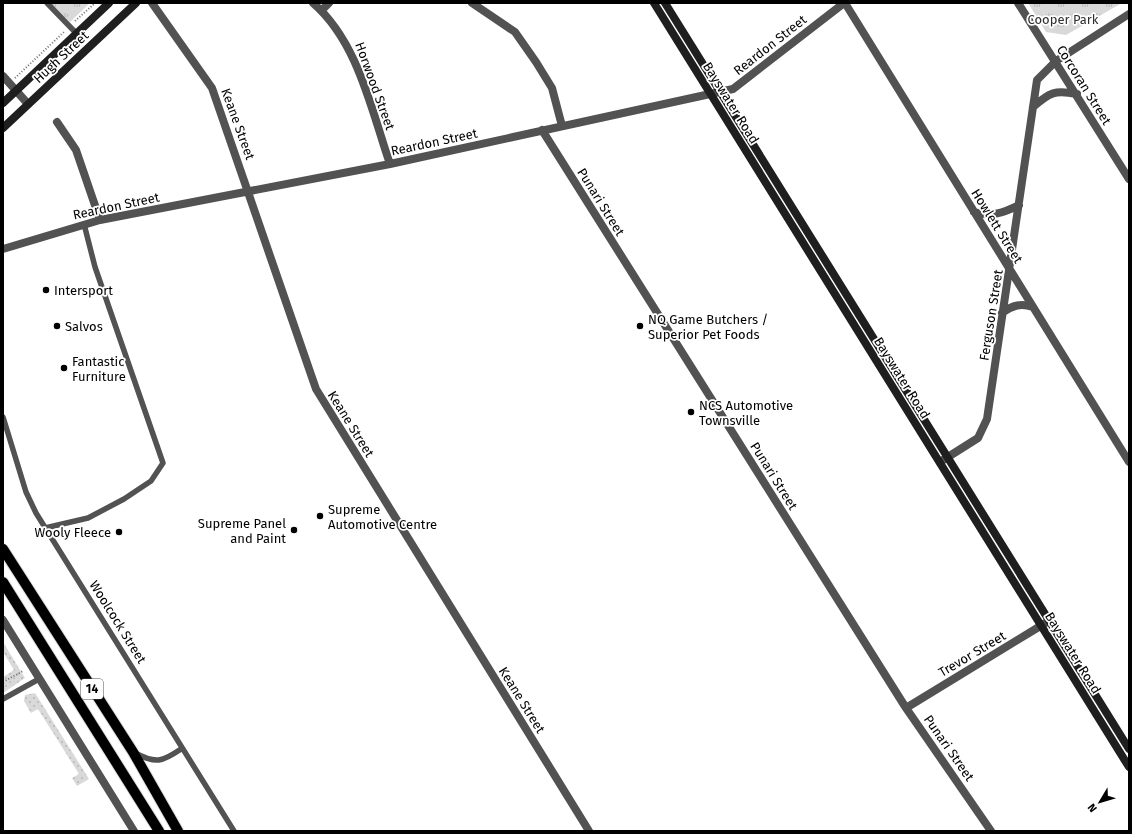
<svg xmlns="http://www.w3.org/2000/svg" width="1132" height="834" font-family="'Fira Sans',sans-serif">
<style>
.park{fill:url(#park-tufts)}
.garden{fill:url(#garden-dots)}
.lines{fill:none;stroke-linecap:round;stroke-linejoin:round}
.primary-casing{stroke:#dbdbdb;stroke-width:12}
.path{stroke:#747474;stroke-width:2;stroke-dasharray:1 2;stroke-linecap:butt}
.service{stroke:#525252;stroke-width:5.5}
.minor{stroke:#525252;stroke-width:8}
.secondary{stroke:#1f1f1f;stroke-width:8}
.primary{stroke:#000;stroke-width:10}
.poi-dot{fill:#000;stroke:#fff;stroke-width:1.5}
.labels{text-anchor:middle;dominant-baseline:central;stroke-width:3.5;stroke-linejoin:round;paint-order:stroke}
.shield{fill:#fff;stroke:#4c4c4c;stroke-width:1}
.shield-label{font-size:12px;font-weight:bold;fill:#000}
.park-label{font-size:13px;fill:#303030;stroke:#fff}
.street-label{font-size:13px;fill:#000;stroke:#fff}
.poi-label{font-size:13px;fill:#000;stroke:#fff;text-anchor:start}
</style>
<defs>
<pattern id="park-tufts" width="24" height="20" patternUnits="userSpaceOnUse"><rect width="24" height="20" fill="#d9d9d9"/><path d="M3 7l-1-3M5 7V3M7 7l1-3M15 17l-1-3M17 17v-4M19 17l1-3" fill="none" stroke="#b8b8b8"/></pattern>
<pattern id="garden-dots" width="8" height="8" patternUnits="userSpaceOnUse"><rect width="8" height="8" fill="#d9d9d9"/><path d="M2 2h.1M6 6h.1" fill="none" stroke="#b8b8b8" stroke-width="1.8" stroke-linecap="round"/></pattern>
</defs>
<rect width="100%" height="100%" fill="#fff"/>
<path class="park" d="M50 3H90L70 22Z
M1028 3H1122L1066 35 1046 32Z"/>
<path class="garden" d="M3 642 25 678 3 693V677L14 670 3 652Z
M35 693 89 779 77 786 72 778 79 774 38 709 31 713 24 701 25 695Z"/>
<g class="lines">
<defs>
<path id="primary" d="M3 549 133 752 178 831
M3 582 159 831"/>
</defs>
<use href="#primary" class="primary-casing"/>
<path class="path" d="M75 21 95 3
M15 78 65 31
M3 682 23 671"/>
<path class="service" d="M47 3 77 34
M3 417 26 492 36 513 234 831
M45 528 88 518 124 499 151 481 163 463 95 267 84 224
M3 699 39 679
M135 753C156 764 162 762 181 749"/>
<path class="minor" d="M152 3 212 88 316 389 589 831
M313 3C358 42 371 109 390 164
M472 3 515 32 536 62 552 88 562 126
M845 3 1129 462
M1018 3 1129 179
M322 10 329 3
M3 76 28 104
M1033 107C1050 92 1055 90 1077 94
M57 122 76 150 100 220
M542 130 906 708 991 831
M974 212C992 217 1003 213 1019 205
M3 249 100 220 390 164 733 89 844 3
M1002 313C1013 305 1021 303 1033 307
M940 462 978 438 987 419 1037 80 1056 61 1129 14
M3 620 134 831
M906 708 1047 622"/>
<path class="secondary" d="M654 3 1129 767
M665 3 1129 749
M3 103 109 3
M3 128 136 3"/>
<use href="#primary" class="primary"/>
</g>
<g class="poi-dot">
<circle cx="46" cy="290" r="4"/>
<circle cx="57" cy="326" r="4"/>
<circle cx="640" cy="326" r="4"/>
<circle cx="64" cy="368" r="4"/>
<circle cx="691" cy="412" r="4"/>
<circle cx="320" cy="516" r="4"/>
<circle cx="294" cy="530" r="4"/>
<circle cx="119" cy="532" r="4"/>
</g>
<g class="labels">
<rect class="shield" x="81" y="679" width="22" height="20" rx="3"/>
<g class="shield-label">
<text x="92" y="689">14</text>
</g>
<g class="park-label">
<text x="1063" y="19">Cooper Park</text>
</g>
<g class="street-label">
<text transform="translate(770 45) rotate(-38)">Reardon Street</text>
<text transform="translate(61 57) rotate(-43)">Hugh Street</text>
<text transform="translate(1084 85) rotate(58)">Corcoran Street</text>
<text transform="translate(375 86) rotate(70)">Horwood Street</text>
<text transform="translate(731 103) rotate(58)">Bayswater Road</text>
<text transform="translate(238 124) rotate(70)">Keane Street</text>
<text transform="translate(434 142) rotate(-12)">Reardon Street</text>
<text transform="translate(601 202) rotate(58)">Punari Street</text>
<text transform="translate(116 206) rotate(-12)">Reardon Street</text>
<text transform="translate(997 226) rotate(58)">Howlett Street</text>
<text transform="translate(991 315) rotate(-81)">Ferguson Street</text>
<text transform="translate(902 378) rotate(58)">Bayswater Road</text>
<text transform="translate(351 424) rotate(58)">Keane Street</text>
<text transform="translate(774 476) rotate(58)">Punari Street</text>
<text transform="translate(118 622) rotate(58)">Woolcock Street</text>
<text transform="translate(1073 653) rotate(58)">Bayswater Road</text>
<text transform="translate(972 654) rotate(-31)">Trevor Street</text>
<text transform="translate(522 700) rotate(58)">Keane Street</text>
<text transform="translate(949 748) rotate(55)">Punari Street</text>
</g>
<g class="poi-label">
<text x="54" y="290">Intersport</text>
<text x="648" y="319">NQ Game Butchers /<tspan x="648" dy="15">Superior Pet Foods</tspan></text>
<text x="65" y="326">Salvos</text>
<text x="72" y="361">Fantastic<tspan x="72" dy="15">Furniture</tspan></text>
<text x="699" y="405">NCS Automotive<tspan x="699" dy="15">Townsville</tspan></text>
<text x="328" y="509">Supreme<tspan x="328" dy="15">Automotive Centre</tspan></text>
<text x="286" y="523" text-anchor="end">Supreme Panel<tspan x="286" dy="15">and Paint</tspan></text>
<text x="111" y="532" text-anchor="end">Wooly Fleece</text>
</g>
</g>
<rect width="1132" height="834" fill="none" stroke="#000000" stroke-width="8"/>
<g transform="translate(1100 802) rotate(232)" stroke="#ffffff" stroke-width="3" paint-order="stroke">
<path d="M0-3L7 15L0 10L-7 15Z" fill="#000000"/>
<text y="-6" font-size="11" font-weight="bold" text-anchor="middle" fill="#000000">N</text>
</g>
</svg>
